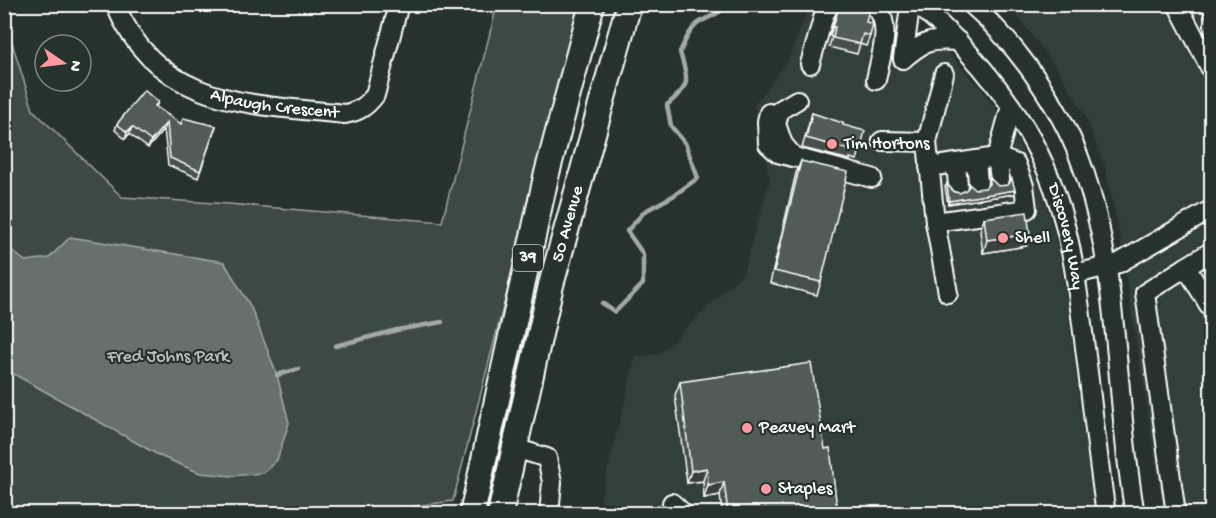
<svg xmlns="http://www.w3.org/2000/svg" width="1216" height="518" font-family="'Gochi Hand',sans-serif">
<style>
.built{fill:#333f3a}
.green{fill:#3e4944;stroke:#9ea4a2;stroke-width:1.5}
.water{fill:#67706c;stroke:#a4a9a7;stroke-width:1.5}
.lines{fill:none;stroke-linecap:round;stroke-linejoin:round}
.stream{stroke:#a4a9a7;stroke-width:4.5}
.minor-casing{stroke:#fff;stroke-width:22}
.major-casing{stroke:#fff;stroke-width:28}
.minor{stroke:#26332d;stroke-width:18}
.major{stroke:#26332d;stroke-width:24}
.wall{fill:#464f4b;stroke:#fff;stroke-width:1.5}
.shaded-wall{fill:#39403d;stroke:#fff;stroke-width:1.5}
.building{fill:#515c57;stroke:#fff;stroke-width:1.5}
.poi-dot{fill:#ff9aa2;stroke:#26332d;stroke-width:2}
.labels{text-anchor:middle;dominant-baseline:central;stroke-width:4.5;stroke-linejoin:round;paint-order:stroke}
.shield{fill:#26332d;stroke:#bec2c0;stroke-width:1.5}
.shield-label{font-size:16px;font-weight:bold;fill:#fff}
.street-label{font-size:18px;fill:#fff;stroke:#26332d}
.poi-label{font-size:18px;fill:#fff;stroke:#26332d;text-anchor:start}
.park-label{font-size:18px;fill:#bbbfbe;stroke:#26332d}
</style>
<rect width="100%" height="100%" fill="#26332d"/>
<filter id="ink" filterUnits="userSpaceOnUse"><feTurbulence type="fractalNoise" baseFrequency=".0167" numOctaves="2"/><feDisplacementMap in="SourceGraphic" scale="12" xChannelSelector="R" yChannelSelector="G"/><feConvolveMatrix kernelMatrix="1 2 1 2 8 2 1 2 1" color-interpolation-filters="sRGB"/></filter>
<g filter="url(#ink)">
<path class="built" d="M810 5H892L897 17 938 49 946 50 982 90 1015 136 1043 193 1061 261 1094 513 616 514 600 500 636 356 658 355 743 273 770 180 754 105 787 62Z
M1007 5H1211V513H1164L1118 226 1105 167 1085 115 1060 73 1016 14Z"/>
<path class="green" d="M497 5H581L453 501 393 509 392 514 5 513 4 17 33 110 122 197 229 204 442 222Z"/>
<path class="water" d="M70 237 224 262 251 307 277 375 289 423 277 460 263 473 232 476 200 473 160 456 5 369V245L25 261 49 258Z"/>
<g class="lines">
<path class="stream" d="M602 303 615 312 643 284V254L627 231 645 211 673 196 698 178 685 143 671 126 667 105C692 84 688 82 680 52 684 43 688 33 695 26 705 16 719 17 727 4
M335 346 397 330 442 322
M277 375 299 369"/>
<defs>
<g id="minor">
<path id="s1" d="M115 4C158 107 250 104 345 114 359 111 366 107 375 95L399 4"/>
<path d="M872 4C895 21 880 57 876 80"/>
<path id="s2" d="M917 4C976 53 1028 117 1054 189 1071 236 1077 284 1083 332 1091 393 1097 453 1106 514"/>
<path d="M971 4C993 23 1012 45 1029 68 1047 93 1063 119 1075 147 1122 261 1113 393 1135 514"/>
<path d="M1177 4 1212 71"/>
<path d="M903 59C924 41 930 39 958 41"/>
<path d="M903 59 909 14 913 4"/>
<path d="M810 64 824 15 830 4"/>
<path d="M797 100 780 110 776 124 783 144 794 157 872 178"/>
<path d="M769 113 767 121 768 144 778 153 793 157"/>
<path d="M882 141 927 142 935 222 948 293"/>
<path d="M927 142 944 74"/>
<path d="M976 160 978 182"/>
<path d="M956 164 958 185"/>
<path d="M929 167 997 157 1016 164 1024 186 1027 209 935 222"/>
<path d="M1000 179 997 157 1011 106"/>
<path d="M1212 251 1186 267 1212 310"/>
<path d="M1076 274 1119 263 1212 209"/>
<path d="M515 448 547 458 552 482 549 514"/>
<path d="M672 503 684 514"/>
<path d="M1176 514 1145 293 1186 267"/>
</g>
<g id="major">
<path d="M472 514 546 177 592 4"/>
<path id="s3" d="M500 514 551 285 629 4"/>
</g>
</defs>
<use href="#minor" class="minor-casing"/>
<use href="#major" class="major-casing"/>
<use href="#minor" class="minor"/>
<use href="#major" class="major"/>
</g>
<path class="wall" d="M1199 4H1212V46L1205 34 1209 23Z
M838 10 866 22 870 36 866 46 860 44 857 54 829 47 832 37 830 36Z
M158 102 156 107 181 124 216 126 198 178 168 165 164 129 148 148 129 134 125 139 115 130 117 124Z
M812 113 843 125 860 150 857 160 850 158V160L802 148Z
M801 161 821 282 817 295 770 283 796 173Z
M947 184 954 192 960 193 975 189 1015 190 1014 194 948 204 945 187Z
M984 218 1026 246 983 253 980 231Z
M680 382 835 513H722L720 495 704 498 703 481 687 483 675 395Z"/>
<path class="shaded-wall" d="M167 122 164 129 148 148 151 141Z
M132 127 129 134 125 139 127 132Z
M1015 190 1014 194 948 204 949 201Z
M1030 234 1026 246 983 253 987 240Z
M707 468 703 481 687 483 691 471Z
M724 482 720 495 704 498 708 485Z
M837 509 835 513H805Z"/>
<path class="building" d="M841 4 870 5 866 22 873 24 870 36 863 34 860 44 833 38 835 27H833L838 10Z
M144 90 158 102 155 106 181 124 183 118 216 126 200 171 170 158 167 122 151 141 132 127 127 132 117 124Z
M812 113 843 123V125L865 131 860 150 854 149 853 151 806 138Z
M801 161 848 172 821 282 774 271Z
M990 178 998 186 1008 185 1012 179 1015 190 949 201 947 184 954 192 960 193 966 190 970 185 975 189 985 188 989 184Z
M1027 212 1030 234 987 240 984 218Z
M811 363 825 449 830 448 837 509 805 513H728L724 482 708 485 707 468 691 471 680 382Z"/>
</g>
<g class="poi-dot">
<circle cx="832" cy="144" r="6"/>
<circle cx="1003" cy="238" r="6"/>
<circle cx="747" cy="428" r="6"/>
<circle cx="766" cy="489" r="6"/>
</g>
<g class="labels">
<rect class="shield" x="513" y="245" width="30" height="26" rx="4.5"/>
<g class="shield-label">
<text x="528" y="258">39</text>
</g>
<g class="street-label">
<text stroke="none"><textPath href="#s1" startOffset="201">Alpaugh Crescent</textPath></text>
<text stroke="none"><textPath href="#s3" startOffset="298">50 Avenue</textPath></text>
<text stroke="none"><textPath href="#s2" startOffset="282">Discovery Way</textPath></text>
</g>
<g class="poi-label">
<text x="844" y="144">Tim Hortons</text>
<text x="1015" y="238">Shell</text>
<text x="759" y="428">Peavey Mart</text>
<text x="778" y="489">Staples</text>
</g>
<g class="park-label">
<text x="168" y="357">Fred Johns Park</text>
</g>
</g>
<rect width="1216" height="518" fill="none" stroke="#26332d" stroke-width="24"/>
<rect x="12" y="12" width="1192" height="494" fill="none" stroke="#fff" stroke-width="2" filter="url(#ink)"/>
<g transform="translate(63 63) rotate(104)"><circle r="28" fill="#26332d" stroke="#7d8581" stroke-width="1.5"/>
<path d="M0-4.5L10 22L0 15L-10 22Z" fill="#ff9aa2"/>
<text y="-9" font-size="16" font-weight="bold" text-anchor="middle" fill="#ffffff">N</text>
</g>
</svg>
